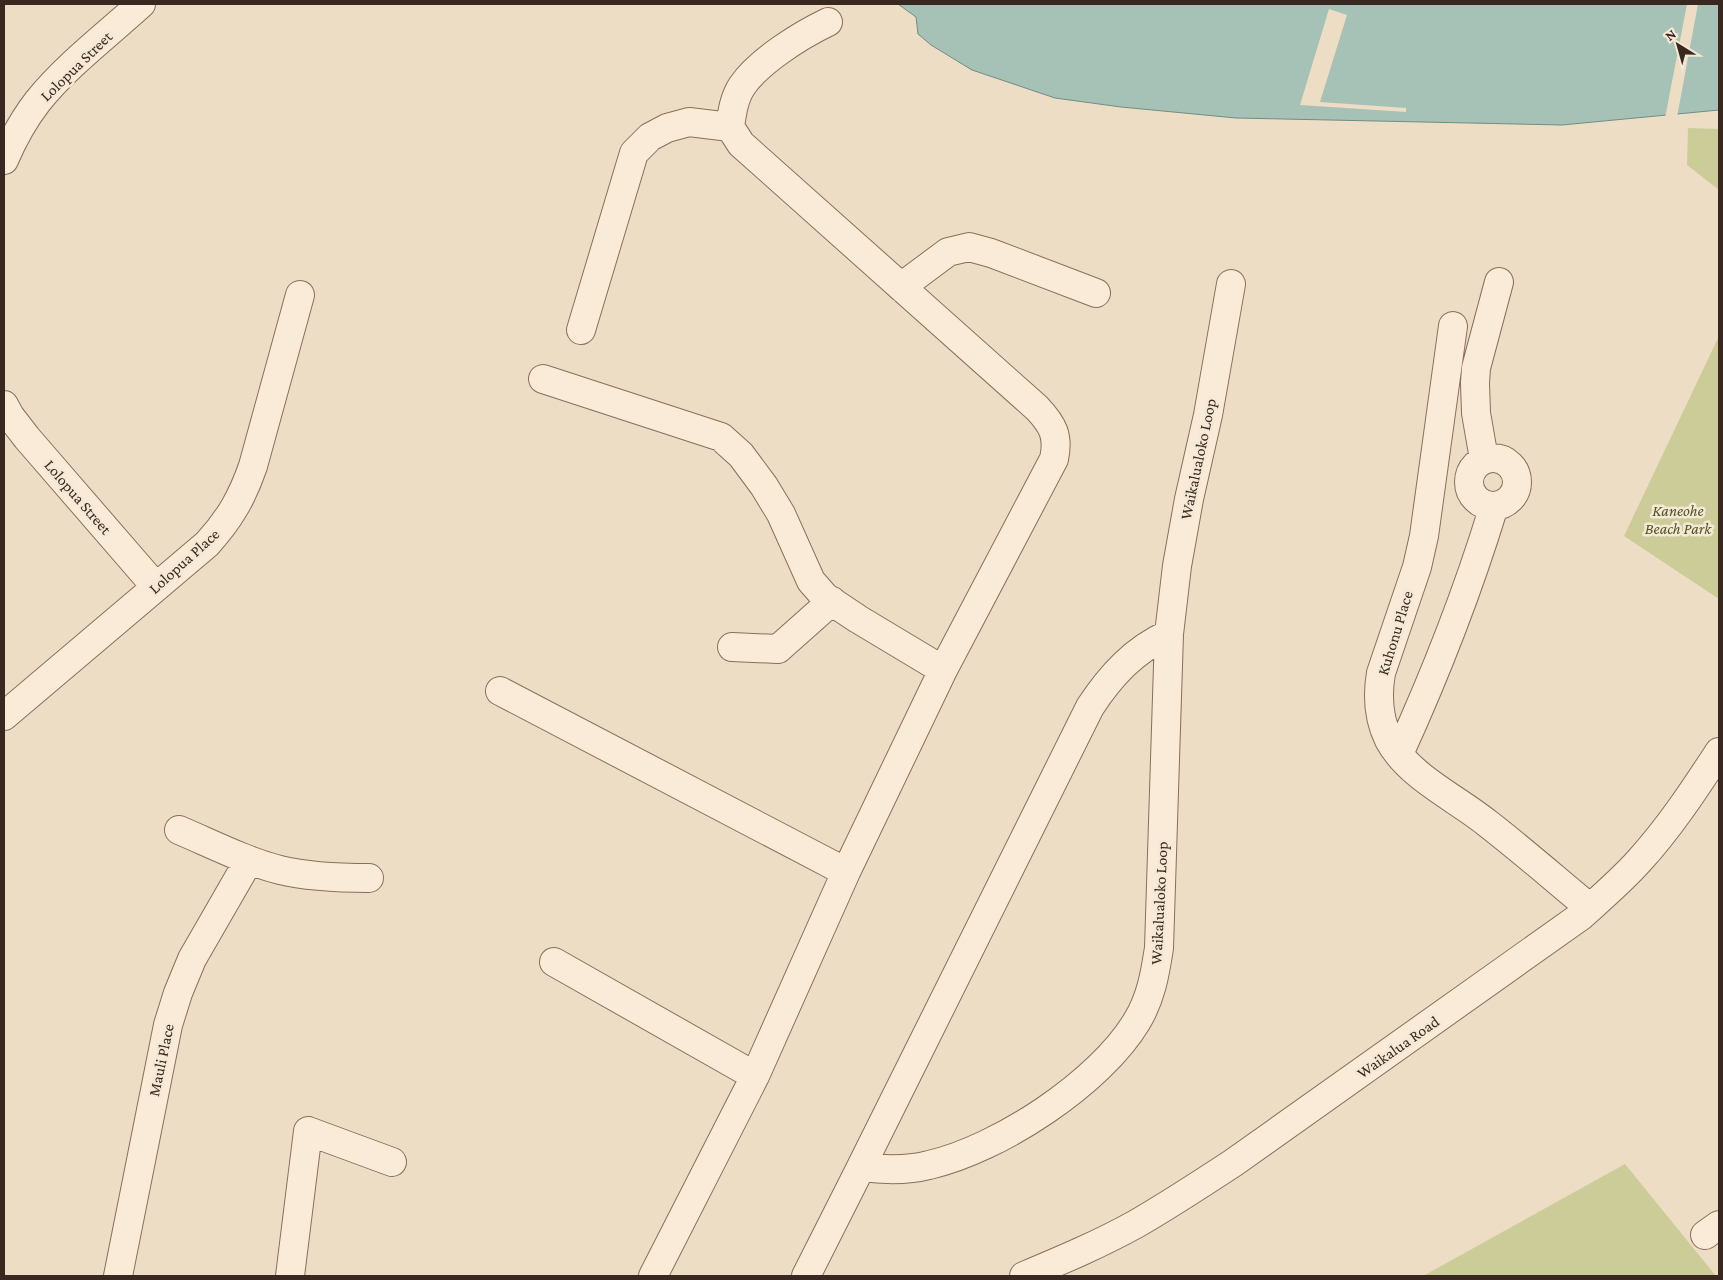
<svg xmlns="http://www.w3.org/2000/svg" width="1723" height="1280" font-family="'Crimson Pro',serif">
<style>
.green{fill:#cccc98}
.water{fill:#a6c1b6;stroke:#6d8f83}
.pier{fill:#eeddc5}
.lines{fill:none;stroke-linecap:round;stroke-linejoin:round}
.minor-casing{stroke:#896e5b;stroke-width:30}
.minor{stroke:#f9ebd8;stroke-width:28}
.labels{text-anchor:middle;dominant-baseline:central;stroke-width:5;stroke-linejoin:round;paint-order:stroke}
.street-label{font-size:16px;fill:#39281f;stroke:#f5e8d4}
.park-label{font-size:16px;font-style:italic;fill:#4e5525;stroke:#f5e8d4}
</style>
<rect width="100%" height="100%" fill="#eeddc5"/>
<path class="green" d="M1688 128 1719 129V190L1687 165Z
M1719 336V599L1624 536Z
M1625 1164 1716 1276H1423Z"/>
<path class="water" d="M898 4H1719V110L1562 125 1236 118 1121 107 1055 98 972 70 931 45 918 34 916 17Z"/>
<path class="pier" d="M1687 4H1698L1677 117 1665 118Z
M1329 9 1347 15 1320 102 1406 108V112L1300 105Z"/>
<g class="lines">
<defs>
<path id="minor" d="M4 160C13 139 24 119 38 101 66 66 108 34 141 4
M901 287 948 252 969 247 991 253 1096 293
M1453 326 1424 536 1417 567 1381 673C1377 696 1378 718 1389 740 1408 776 1456 798 1487 823 1522 850 1556 880 1590 908
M581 330 634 153 650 137 667 128 689 122 730 127
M543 379 721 437 741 455 764 486 781 514 811 581 825 597 858 619 943 670
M4 405 10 416 27 438 156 587
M1469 482a24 24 0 1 1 48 0a24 24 0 1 1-48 0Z
M1484 459 1476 413 1475 383 1476 368 1499 282
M732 647 778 649 832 601
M500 691 846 872
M4 716 207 544C229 520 242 498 253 466L300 295
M1399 754C1436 673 1468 591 1494 506
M179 830C212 844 245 861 280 870 309 877 339 878 369 878
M554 962 755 1076
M861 1167 1090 707C1111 675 1134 650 1169 634
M1705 1235 1719 1225
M118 1276 168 1025 178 993 192 959 249 860
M290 1276 308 1131 392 1162
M653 1276 755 1076 846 872 943 670 1054 459C1059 436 1053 425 1037 408L741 144 730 127C732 113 734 98 742 86 759 61 801 35 828 22
M806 1276 861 1167C883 1170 906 1171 929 1165 999 1149 1100 1083 1137 1021 1151 998 1155 974 1159 948L1169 634 1177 566 1189 499 1208 415 1231 284
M1024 1276C1062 1260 1100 1244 1136 1224 1169 1205 1201 1184 1233 1163L1581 916C1601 898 1621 881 1639 861 1670 827 1694 790 1719 752"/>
</defs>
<use href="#minor" class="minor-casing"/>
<use href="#minor" class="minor"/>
</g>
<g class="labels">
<g class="street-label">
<text transform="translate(76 66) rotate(-44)">Lolopua Street</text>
<text transform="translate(1198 459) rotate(-78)">Waikalualoko Loop</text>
<text transform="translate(78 497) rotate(49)">Lolopua Street</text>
<text transform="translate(184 561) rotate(-42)">Lolopua Place</text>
<text transform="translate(1395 633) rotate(-73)">Kuhonu Place</text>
<text transform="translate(1159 903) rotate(-87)">Waikalualoko Loop</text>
<text transform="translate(1398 1047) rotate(-35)">Waikalua Road</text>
<text transform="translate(161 1060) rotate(-78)">Mauli Place</text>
</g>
<g class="park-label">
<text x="1678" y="510">Kaneohe<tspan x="1678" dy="18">Beach Park</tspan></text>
</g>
</g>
<rect width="1723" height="1280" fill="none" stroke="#39281f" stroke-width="10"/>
<g transform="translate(1678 45) rotate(323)" stroke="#f5e8d4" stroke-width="4" paint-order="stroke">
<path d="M0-4L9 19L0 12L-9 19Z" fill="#39281f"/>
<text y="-8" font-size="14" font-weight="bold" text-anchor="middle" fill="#39281f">N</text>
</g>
</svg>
